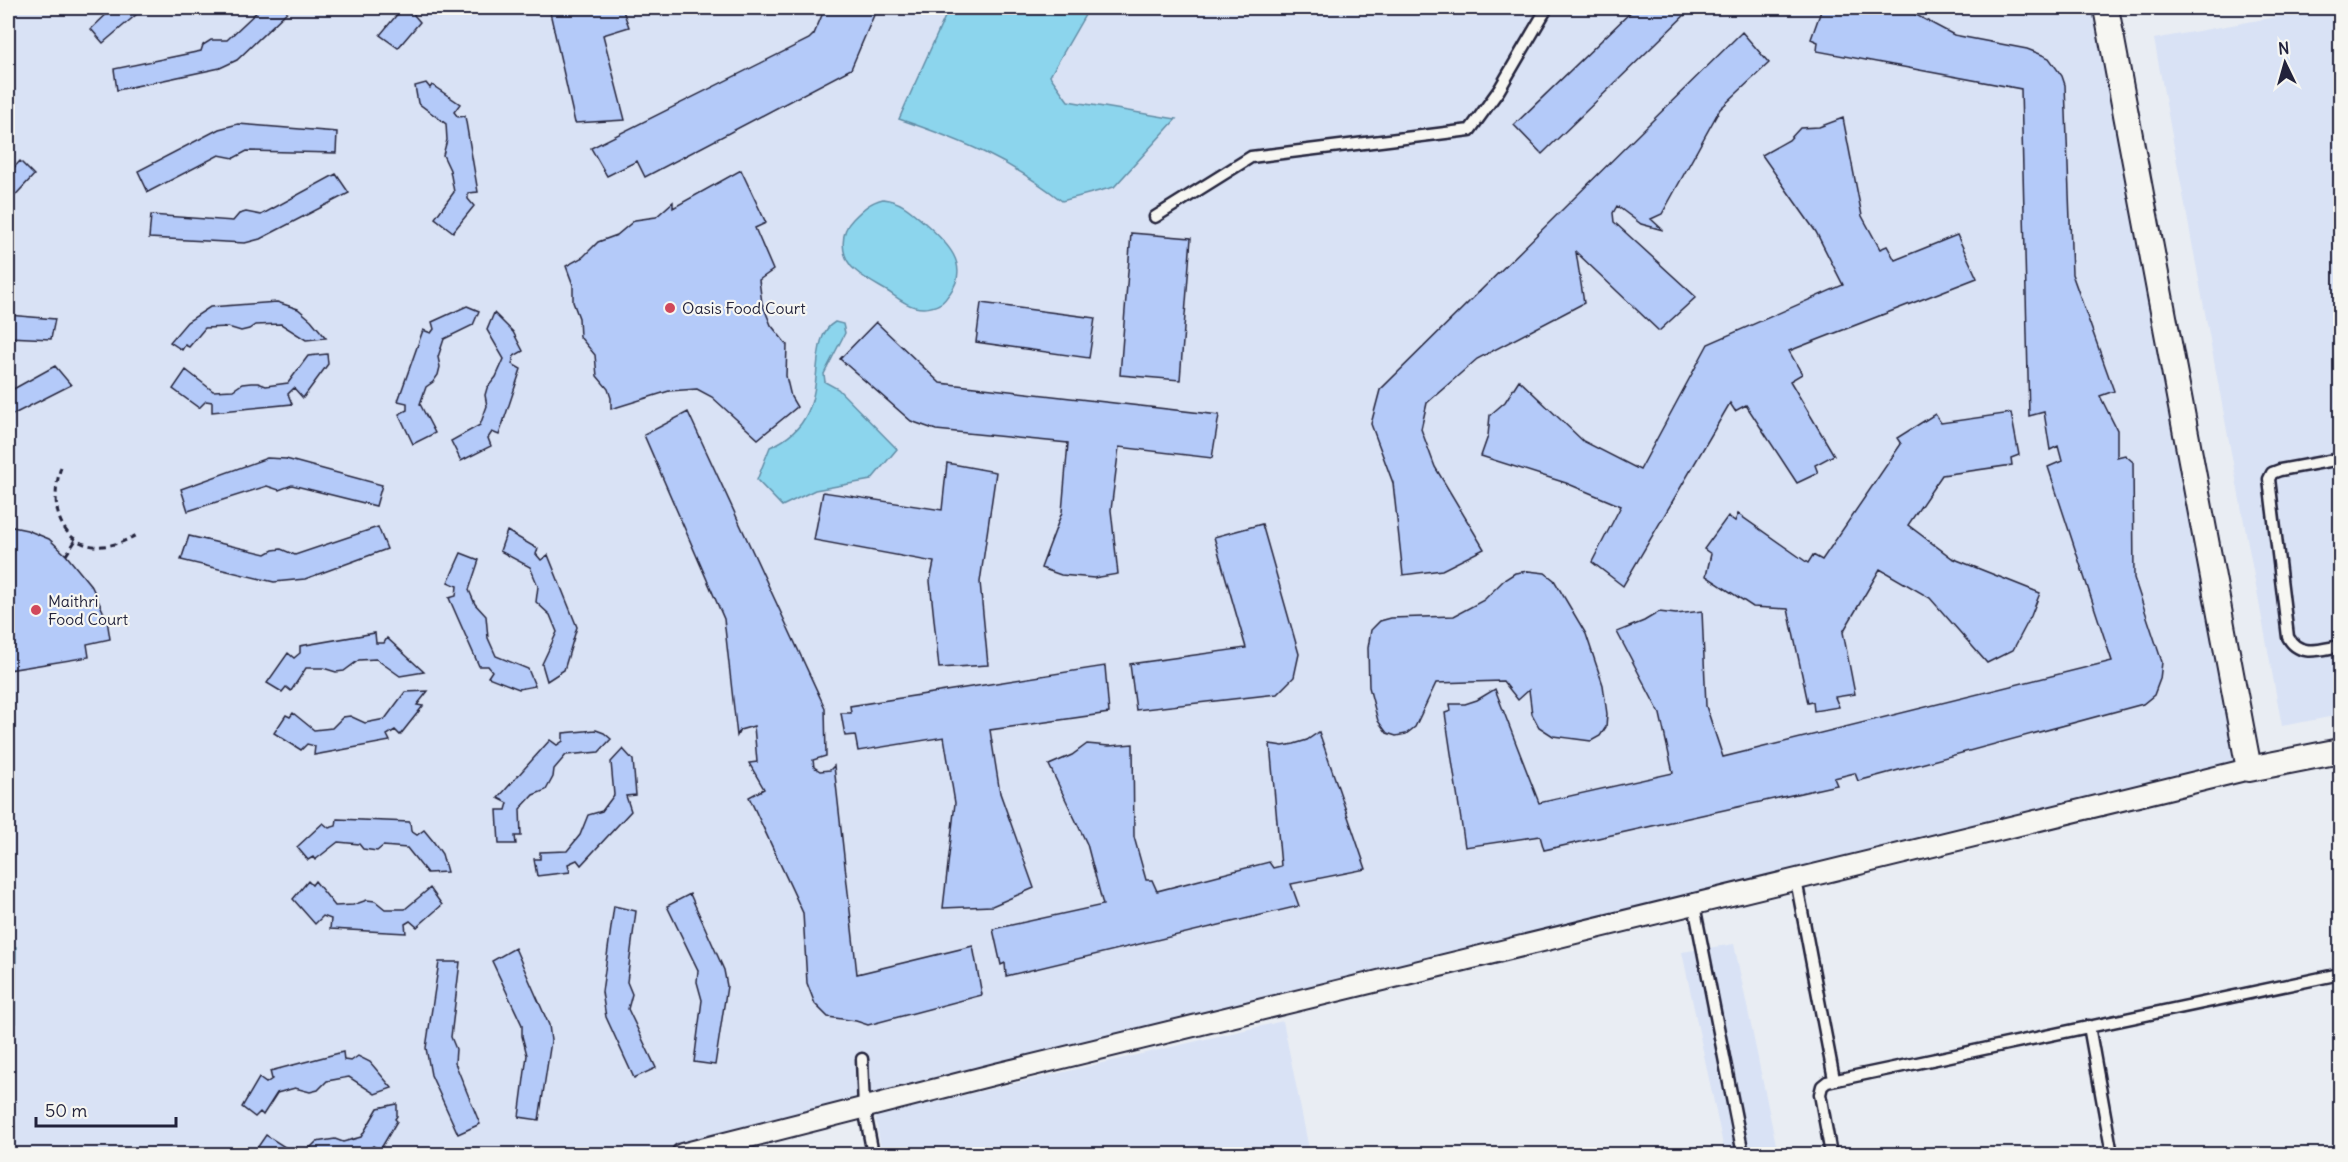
<svg xmlns="http://www.w3.org/2000/svg" width="2348" height="1162" font-family="Delius,sans-serif">
<style>
.built{fill:#d9e2f5}
.water{fill:#8cd5ed;stroke:#628da6;stroke-width:1.5}
.building{fill:#b4caf9;stroke:#22223b;stroke-width:1.5}
.lines{fill:none;stroke-linecap:round;stroke-linejoin:round}
.service-casing{stroke:#22223b;stroke-width:15}
.minor-casing{stroke:#22223b;stroke-width:24}
.tertiary-casing{stroke:#22223b;stroke-width:28}
.path{stroke:#22223b;stroke-width:3;stroke-dasharray:6 4.5;stroke-linecap:butt}
.service{stroke:#f6f6f2;stroke-width:10}
.minor{stroke:#f6f6f2;stroke-width:20}
.tertiary{stroke:#f6f6f2;stroke-width:24}
.poi-dot{fill:#d1495b;stroke:#f6f6f2;stroke-width:2}
.labels{text-anchor:middle;dominant-baseline:central;stroke-width:4.5;stroke-linejoin:round;paint-order:stroke}
.poi-label{font-size:16px;fill:#22223b;stroke:#f6f6f2;text-anchor:start}
</style>
<rect width="100%" height="100%" fill="#e9edf3"/>
<filter id="ink" filterUnits="userSpaceOnUse"><feTurbulence type="fractalNoise" baseFrequency=".0167" numOctaves="2"/><feDisplacementMap in="SourceGraphic" scale="12" xChannelSelector="R" yChannelSelector="G"/><feConvolveMatrix kernelMatrix="1 2 1 2 8 2 1 2 1" color-interpolation-filters="sRGB"/></filter>
<g filter="url(#ink)">
<path class="built" d="M8 8H2108L2238 763 654 1154H8Z
M2326 8H2340V715L2282 726 2154 39Z
M1734 944 1778 1154H1725L1682 952Z
M1283 1021 1310 1154H882L875 1116Z"/>
<path class="water" d="M949 8H1089L1050 76 1068 101 1176 119 1114 187 1062 201C1008 159 963 141 899 119Z
M883 199C902 201 912 212 926 224 946 242 971 265 950 293 947 296 945 301 941 303 934 308 923 309 915 307 905 305 895 296 887 291 877 285 865 279 856 271 840 258 839 233 853 219 863 209 870 202 883 199Z
M835 322 843 324 845 333 824 374 825 382 838 389 897 449 871 480 815 490 782 506 757 480 770 447C840 418 800 342 835 322Z
M8 947H16L15 1023H8Z"/>
<path class="building" d="M113 8H144L103 43 91 29Z
M261 8H291L237 60 220 68 117 90 114 69 201 51 203 45 211 40H227Z
M400 8 423 9 415 8 414 15 420 22 398 48 380 35 400 11Z
M549 8H622L629 27 603 35 625 120 575 123Z
M825 8H877L851 69 645 177 637 161 607 176 591 148 809 39 814 34Z
M1635 8H1692L1542 154 1514 125Z
M1822 8H1903L1954 35 2027 49 2040 54 2049 58 2062 76 2065 85 2072 274 2114 391 2100 396 2117 430V457L2125 455 2133 462 2134 578 2162 662 2160 679 2154 695 2143 704 1858 781 1855 773 1834 778 1837 785 1544 850 1540 836 1465 847 1445 713 1451 711 1450 704H1465L1477 700 1495 689 1539 803 1673 773 1660 714 1617 632 1644 621 1659 612 1676 614 1702 611 1706 706 1723 757 2112 661 2048 467 2062 461 2058 446 2050 450 2044 412 2029 416 2021 89 1817 51 1818 42 1811 39Z
M1742 32 1769 63 1720 109 1662 214 1651 219 1663 230 1641 224 1617 206 1613 213 1614 222 1696 297 1659 331 1576 252 1584 303 1477 359 1427 403 1421 429 1435 467 1484 549 1442 570 1403 575 1393 483 1371 424 1380 390Z
M426 83 430 88 432 85 460 104 454 112 458 117 465 116 478 192 468 193V199L474 206 453 232 435 218 454 192 450 170 443 155 447 140 446 124 418 103 415 86Z
M1843 118 1862 216 1880 249 1887 246 1895 260 1957 235 1977 278 1789 351 1802 374 1790 381 1834 455 1815 465 1818 473 1797 483 1746 405 1735 411 1730 403 1623 586 1592 562 1621 506 1566 483 1481 456 1488 436 1490 415 1505 402 1519 380 1583 441 1640 470 1708 344 1843 285 1816 232 1762 155 1789 140 1800 128 1819 127Z
M238 124 337 132 336 153 247 151 234 158 219 155 148 192 138 171 219 129Z
M20 161 34 175 8 203V174Z
M741 170 766 223 755 228 773 270 759 280 762 303 771 325 787 345 786 376 791 397 797 407 758 439 712 397 697 389 669 391 611 409V398L608 389 597 376 595 355 580 337 579 318 573 302V285L566 266 583 257 598 242 617 235 635 220 656 217 673 202V208Z
M336 174 349 193 260 239 245 243 149 238 151 215 233 221 239 214 246 212 261 215Z
M1131 233 1191 238 1180 380 1120 375Z
M277 302 298 309 311 320 326 338 306 340 281 324 255 325 249 329 241 331 228 327 205 328 189 347 185 345 182 350 170 342 187 322 210 307Z
M981 303 1095 318 1089 358 976 342Z
M467 306 479 311 473 325 444 339 438 357 440 367 438 375 433 382 426 387 420 404 435 433 413 444 399 414 407 410V403L398 401 423 330 431 333 434 329 432 322Z
M494 313 513 332 523 351 514 356 512 364 521 369 499 435 492 432 488 438 491 446 461 461 451 441 480 425 487 406 485 395 487 388 496 377 504 359 487 330Z
M8 315 55 319 51 339 8 337Z
M876 322 940 383 1219 415 1212 458 1119 447 1111 510 1118 574 1094 578 1061 575 1041 568 1062 512 1068 443 936 430 911 421 840 359Z
M327 354 328 364 303 398 294 388 288 394 292 404 212 412V402L206 401 199 408 173 389 186 370 213 391 233 390 242 384 251 383H258L266 386 288 383 308 356Z
M55 366 71 385 8 417V392Z
M688 412 825 708 826 756 813 760 814 767 820 771 830 770 834 766 857 974 973 946 982 995 868 1025 856 1021 828 1017 815 1004 807 983 803 913 749 797 764 789 749 763 757 762 754 726 740 730 737 736 724 619 644 435Z
M2011 413 2019 455 2011 458 2012 465 1942 475 1908 525 1952 558 2040 593 2031 616 2013 650 1987 663 1930 598 1880 569 1843 632 1855 694 1835 697 1839 707 1814 711 1813 702 1808 703 1788 609 1753 607 1706 576 1711 554 1704 549 1728 516 1735 521 1738 514 1808 563 1813 555 1822 560 1901 444 1897 438 1935 414 1941 423Z
M267 458 286 459 382 485 376 506 292 485 279 490 267 486 188 511 181 489Z
M947 463 996 472 980 582 988 665 939 668 930 581 934 562 814 540 823 492 942 510Z
M1262 524 1299 654 1294 677 1277 694 1136 710 1130 664 1246 648 1214 537Z
M8 526 27 530 49 539 66 555 92 587 107 620 110 639 87 644 89 657 8 670Z
M378 527 387 549 305 579 274 582 181 560 189 536 266 554 273 550 281 549 295 555Z
M507 531 538 549 536 554 541 560 548 555 577 627 564 670 547 681 542 664 557 632 550 615 536 602 538 586 530 567 500 551Z
M461 553 479 560 469 590 475 604 486 616 488 638 496 656 528 669 535 686 519 689 488 677 492 671 488 666H479L449 598 456 596 457 586 448 582Z
M1528 571 1545 573 1554 580 1586 634 1603 685 1607 714 1606 727 1600 736 1591 741 1553 736 1539 727 1532 714 1529 690 1518 700 1503 681 1436 683 1415 727 1406 734 1396 736 1387 733 1378 721 1369 687 1368 648 1371 630 1380 621 1391 618 1454 616 1484 600 1504 580 1515 573Z
M375 633 376 643H384L387 638 424 672 400 676 376 659 359 660 344 671 336 672 323 668H306L291 691 286 687 282 692 267 683 288 653 294 658 300 653V646Z
M1105 666 1109 713 990 730 1000 793 1034 888 992 906 943 908 955 803 944 737 858 751 855 735 845 736 841 713H851L850 706Z
M428 691 417 705 423 706 400 735 395 730 387 735 390 741 314 755 315 746 307 744 301 750 274 733 286 715 290 717 293 713 314 730 332 728 343 717 350 716 365 723 385 719 405 692Z
M596 730 604 733 611 739 599 752 566 755 554 769 553 777 546 790 533 795 520 809 521 836H515L516 844H499L497 810H506L508 803 498 798 550 740 557 745 563 741V733Z
M1319 732 1366 869 1291 884 1299 906 1006 976 1005 963 1001 965 993 929 1103 905 1087 844 1049 765 1072 755 1087 744 1109 746 1133 744 1134 837 1146 880H1152L1157 891 1269 862 1273 868 1281 866 1270 744 1283 746 1294 744 1307 740Z
M623 749 633 760 636 795 626 796 631 811 581 865 577 860 568 864 570 872 537 876 534 859H540V852L567 851 580 835 588 815 602 811 614 795 611 762Z
M337 819 410 822 411 831 417 835 424 830 433 841 442 854 447 872 427 873 407 848 383 846 377 851 363 849 359 844 338 842 315 860 313 857 308 860 297 847 323 823 329 828 336 826Z
M308 881 312 885 315 881 335 906 353 905 367 900 375 901 385 909H405L430 888 442 905 417 927 410 921 405 924 406 933 330 929 331 919 323 916 315 924 293 899Z
M690 894 724 970 727 986 715 1065 694 1062 702 1000 697 982 698 970 667 906Z
M614 906 636 911 627 982 632 994 628 1009 656 1068 634 1078 606 1017 602 992Z
M515 948 549 1025 551 1041 539 1120 519 1117 527 1055 522 1036V1025L492 961Z
M439 962H460L451 1037 456 1049 455 1063 480 1124 458 1134 431 1075 426 1048Z
M343 1052 344 1060 351 1061 358 1056 370 1062 392 1088 375 1094 349 1077 327 1081 318 1090 310 1092 295 1088 277 1093 263 1115 260 1112 255 1117 242 1107 259 1078 266 1083 272 1079 270 1071Z
M397 1104V1116L395 1119 397 1121 380 1150 373 1146 366 1152 367 1154H253L266 1135 294 1153 309 1149 316 1142 335 1139 343 1142 361 1137 378 1108Z"/>
<g class="lines">
<defs>
<path id="service" d="M1155 217 1251 157 1470 130 1499 90 1547 8
M2340 459 2280 470 2272 473 2269 479 2288 637C2299 658 2321 649 2340 646
M1796 880 1834 1079
M1694 905 1743 1154
M2089 1026 2112 1154
M862 1059 864 1108 873 1154
M1831 1154 1820 1094 1822 1086 1827 1082 2340 974"/>
<path id="minor" d="M682 1154 996 1074 2249 769"/>
<path id="tertiary" d="M2106 8 2249 769 2340 751"/>
</defs>
<use href="#service" class="service-casing"/>
<use href="#minor" class="minor-casing"/>
<use href="#tertiary" class="tertiary-casing"/>
<path class="path" d="M61 467C42 527 80 568 138 534
M66 555 76 540"/>
<use href="#service" class="service"/>
<use href="#minor" class="minor"/>
<use href="#tertiary" class="tertiary"/>
</g>
</g>
<g class="poi-dot">
<circle cx="670" cy="308" r="6"/>
<circle cx="36" cy="610" r="6"/>
</g>
<g class="labels">
<g class="poi-label">
<text x="682" y="308">Oasis Food Court</text>
<text x="48" y="601">Maithri<tspan x="48" dy="18">Food Court</tspan></text>
</g>
</g>
<rect width="2348" height="1162" fill="none" stroke="#f6f6f2" stroke-width="30"/>
<rect x="15" y="15" width="2318" height="1132" fill="none" stroke="#22223b" stroke-width="2" filter="url(#ink)"/>
<g transform="translate(2285 63) rotate(355)" stroke="#f6f6f2" stroke-width="4.5" paint-order="stroke">
<path d="M0-4.5L10 22L0 15L-10 22Z" fill="#22223b"/>
<text y="-9" font-size="16" font-weight="bold" text-anchor="middle" fill="#22223b">N</text>
</g>
<path d="M36 1117v9h140v-9" fill="none" stroke="#22223b" stroke-width="3"/>
<text x="45" y="1117" font-size="18" fill="#22223b" stroke="#f6f6f2" stroke-width="4.5" paint-order="stroke">50 m</text>
</svg>
